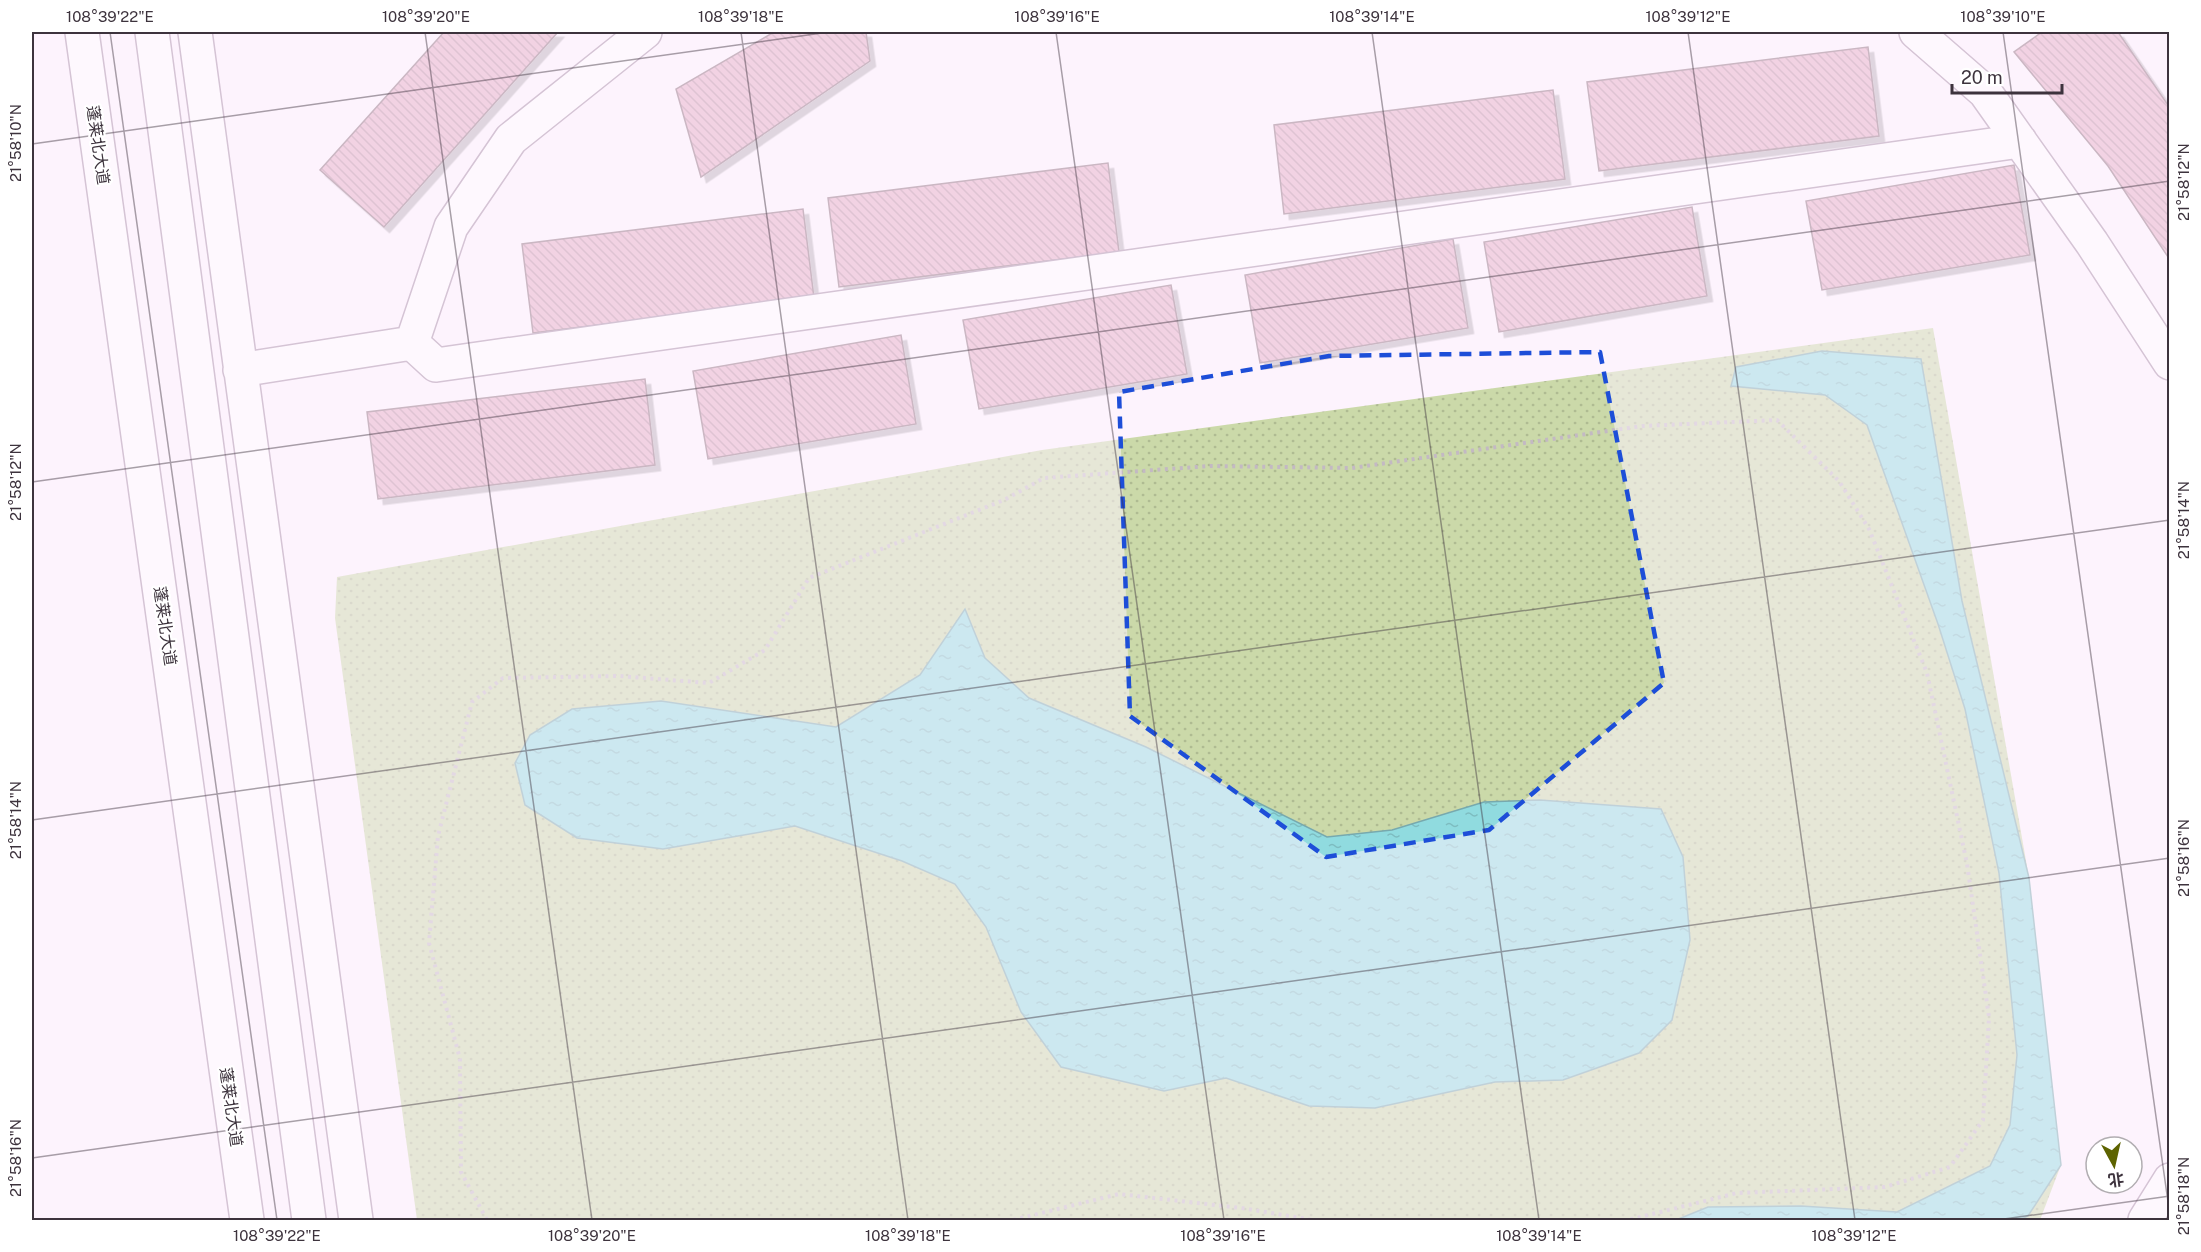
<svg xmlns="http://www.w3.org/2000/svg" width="2201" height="1252" font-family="'Public Sans','Noto Sans SC',sans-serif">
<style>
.grass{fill:url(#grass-dots)}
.water{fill:url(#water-ripples);stroke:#77a9ae;stroke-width:1.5}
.building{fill:url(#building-back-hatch);stroke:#8e707d;stroke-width:1.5;filter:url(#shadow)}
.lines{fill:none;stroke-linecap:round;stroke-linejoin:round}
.minor-casing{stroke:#a48ca4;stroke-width:36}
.major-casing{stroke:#a48ca4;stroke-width:36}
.path{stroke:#c3b9c3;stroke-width:4;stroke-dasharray:3 4.5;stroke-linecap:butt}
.minor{stroke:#fff;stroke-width:33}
.major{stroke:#fff;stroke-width:33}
.marked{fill:none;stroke:#1d4ed8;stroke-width:4.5;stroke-dasharray:12 8;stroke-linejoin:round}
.ticks{fill:none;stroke:#3d333d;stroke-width:1.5;stroke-opacity:0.45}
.labels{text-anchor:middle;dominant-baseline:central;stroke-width:4.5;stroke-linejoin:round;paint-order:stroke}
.street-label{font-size:16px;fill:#3d333d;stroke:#fff}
.neatline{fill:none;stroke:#3d333d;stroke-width:2}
.ticks-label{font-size:15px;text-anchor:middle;fill:#3d333d}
</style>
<defs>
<pattern id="grass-dots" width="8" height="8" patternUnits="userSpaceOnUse" patternTransform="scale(1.5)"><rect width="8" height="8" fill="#cbd9a9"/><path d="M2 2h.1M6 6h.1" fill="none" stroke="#afbb92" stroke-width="1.8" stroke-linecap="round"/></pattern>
<pattern id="water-ripples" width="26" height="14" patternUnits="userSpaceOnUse" patternTransform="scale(1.5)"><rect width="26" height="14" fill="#90dbdf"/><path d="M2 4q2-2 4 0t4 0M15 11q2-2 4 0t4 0" fill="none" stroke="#7dbcc0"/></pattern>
<pattern id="building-back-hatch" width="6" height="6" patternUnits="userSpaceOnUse" patternTransform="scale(1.5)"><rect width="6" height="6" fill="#e4aac3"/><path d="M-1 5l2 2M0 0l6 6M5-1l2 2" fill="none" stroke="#ba8ba0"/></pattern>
<filter id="shadow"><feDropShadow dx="5.5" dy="5.5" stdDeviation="0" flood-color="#0004"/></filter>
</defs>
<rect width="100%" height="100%" fill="#fdf3fd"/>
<path class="grass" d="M1933 328 2029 878 2061 1165 2040 1220H417L335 618 337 577 1042 450Z"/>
<path class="water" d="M1822 351 1921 359 1962 601 2029 878 2061 1165 2028 1216 2019 1220H1676L1708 1207 1801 1206 1897 1212 1990 1166 2010 1125 2017 1055 1999 873 1965 709 1938 624 1867 425 1825 395 1731 386 1736 367Z
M965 609 985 658 1029 698 1146 747 1327 837 1392 830 1484 802 1540 800 1661 809 1683 857 1690 940 1672 1020 1639 1053 1563 1080 1495 1082 1375 1108 1309 1106 1226 1078 1164 1091 1061 1067 1021 1012 986 927 955 884 902 861 795 826 663 849 577 838 525 805 515 763 530 735 572 709 661 701 836 727 920 675Z"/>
<path class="building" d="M444 32H558L384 227 320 170Z
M774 32H866L870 61 701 177 676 89Z
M2042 32H2118L2170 108V260L2108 166 2014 52Z
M1868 47 1879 136 1599 171 1587 82Z
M1553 90 1565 179 1284 214 1274 125Z
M1108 163 1119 252 839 287 828 198Z
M2014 165 2030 255 1822 290 1806 201Z
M1692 207 1707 296 1499 332 1484 242Z
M803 209 814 298 533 333 522 244Z
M1453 239 1468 328 1260 363 1245 275Z
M1171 285 1187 374 979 409 963 320Z
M901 335 916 424 708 459 693 371Z
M645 379 655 465 378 499 367 412Z"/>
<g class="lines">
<defs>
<path id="minor" d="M195 32 356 1220
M1916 32 1985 92 2092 243 2170 363
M412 343 436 365 2020 141
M240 370 412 343 451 227 511 139 645 32
M2145 1220 2170 1180"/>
<path id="major" d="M82 32 247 1220
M152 32 309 1220"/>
</defs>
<use href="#minor" class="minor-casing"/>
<use href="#major" class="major-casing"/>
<path class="path" d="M487 1220 461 1172 460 1059 429 943 438 836 472 702 503 678 619 676 709 683 765 650 809 578 1004 500 1044 478 1210 466 1352 468 1642 426 1777 420 1839 481 1869 529 1927 673 1967 864 1989 1017 1983 1120 1950 1167 1885 1187 1737 1193 1628 1220
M1013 1220 1119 1194 1241 1208 1313 1220"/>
<use href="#minor" class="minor"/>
<use href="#major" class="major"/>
</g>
<path d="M0 0H2201V1252H0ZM1600 352 1664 683 1489 830 1326 857 1130 716 1119 392 1329 356Z" fill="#fdf3fd" fill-opacity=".55" fill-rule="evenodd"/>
<path class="marked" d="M1600 352 1664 683 1489 830 1326 857 1130 716 1119 392 1329 356Z"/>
<path class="ticks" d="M110 32 277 1220M425 32 592 1220M741 32 908 1220M1056 32 1224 1220M1372 32 1539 1220M1688 32 1855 1220M2003 32 2170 1216M32 144 829 32M32 482 2170 181M32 820 2170 520M32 1158 2170 858M1997 1220 2170 1196"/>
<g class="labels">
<g class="street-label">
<text transform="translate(98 145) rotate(82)">蓬莱北大道</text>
<text transform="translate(165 626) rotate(82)">蓬莱北大道</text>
<text transform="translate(231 1107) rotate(82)">蓬莱北大道</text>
</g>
</g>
<rect width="2201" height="1252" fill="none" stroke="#ffffff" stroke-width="66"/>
<g transform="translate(2114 1165) rotate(172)"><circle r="28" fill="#ffffff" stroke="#b1adb1" stroke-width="1.5"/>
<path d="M0-4.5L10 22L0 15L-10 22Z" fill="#5d6300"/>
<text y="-9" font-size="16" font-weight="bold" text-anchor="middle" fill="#3d333d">北</text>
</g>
<path d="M1952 84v9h110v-9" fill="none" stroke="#3d333d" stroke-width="3"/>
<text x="1961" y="84" font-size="18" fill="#3d333d" stroke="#ffffff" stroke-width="4.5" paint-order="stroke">20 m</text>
<rect x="33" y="33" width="2135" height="1186" class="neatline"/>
<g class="ticks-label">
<text x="110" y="22">108°39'22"E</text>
<text x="426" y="22">108°39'20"E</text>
<text x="741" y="22">108°39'18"E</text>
<text x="1057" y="22">108°39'16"E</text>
<text x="1372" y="22">108°39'14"E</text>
<text x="1688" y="22">108°39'12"E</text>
<text x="2003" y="22">108°39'10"E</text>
<text transform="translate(16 143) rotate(-90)" y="5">21°58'10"N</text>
<text transform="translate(2184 182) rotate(-90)" y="5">21°58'12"N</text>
<text transform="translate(16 482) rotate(-90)" y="5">21°58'12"N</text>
<text transform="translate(2184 520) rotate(-90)" y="5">21°58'14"N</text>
<text transform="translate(16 820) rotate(-90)" y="5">21°58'14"N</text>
<text transform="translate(2184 858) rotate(-90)" y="5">21°58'16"N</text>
<text transform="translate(16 1158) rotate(-90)" y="5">21°58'16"N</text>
<text transform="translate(2184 1196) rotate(-90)" y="5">21°58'18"N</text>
<text x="277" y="1241">108°39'22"E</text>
<text x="592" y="1241">108°39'20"E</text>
<text x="908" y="1241">108°39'18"E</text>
<text x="1223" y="1241">108°39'16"E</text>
<text x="1539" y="1241">108°39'14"E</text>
<text x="1854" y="1241">108°39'12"E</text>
</g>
</svg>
